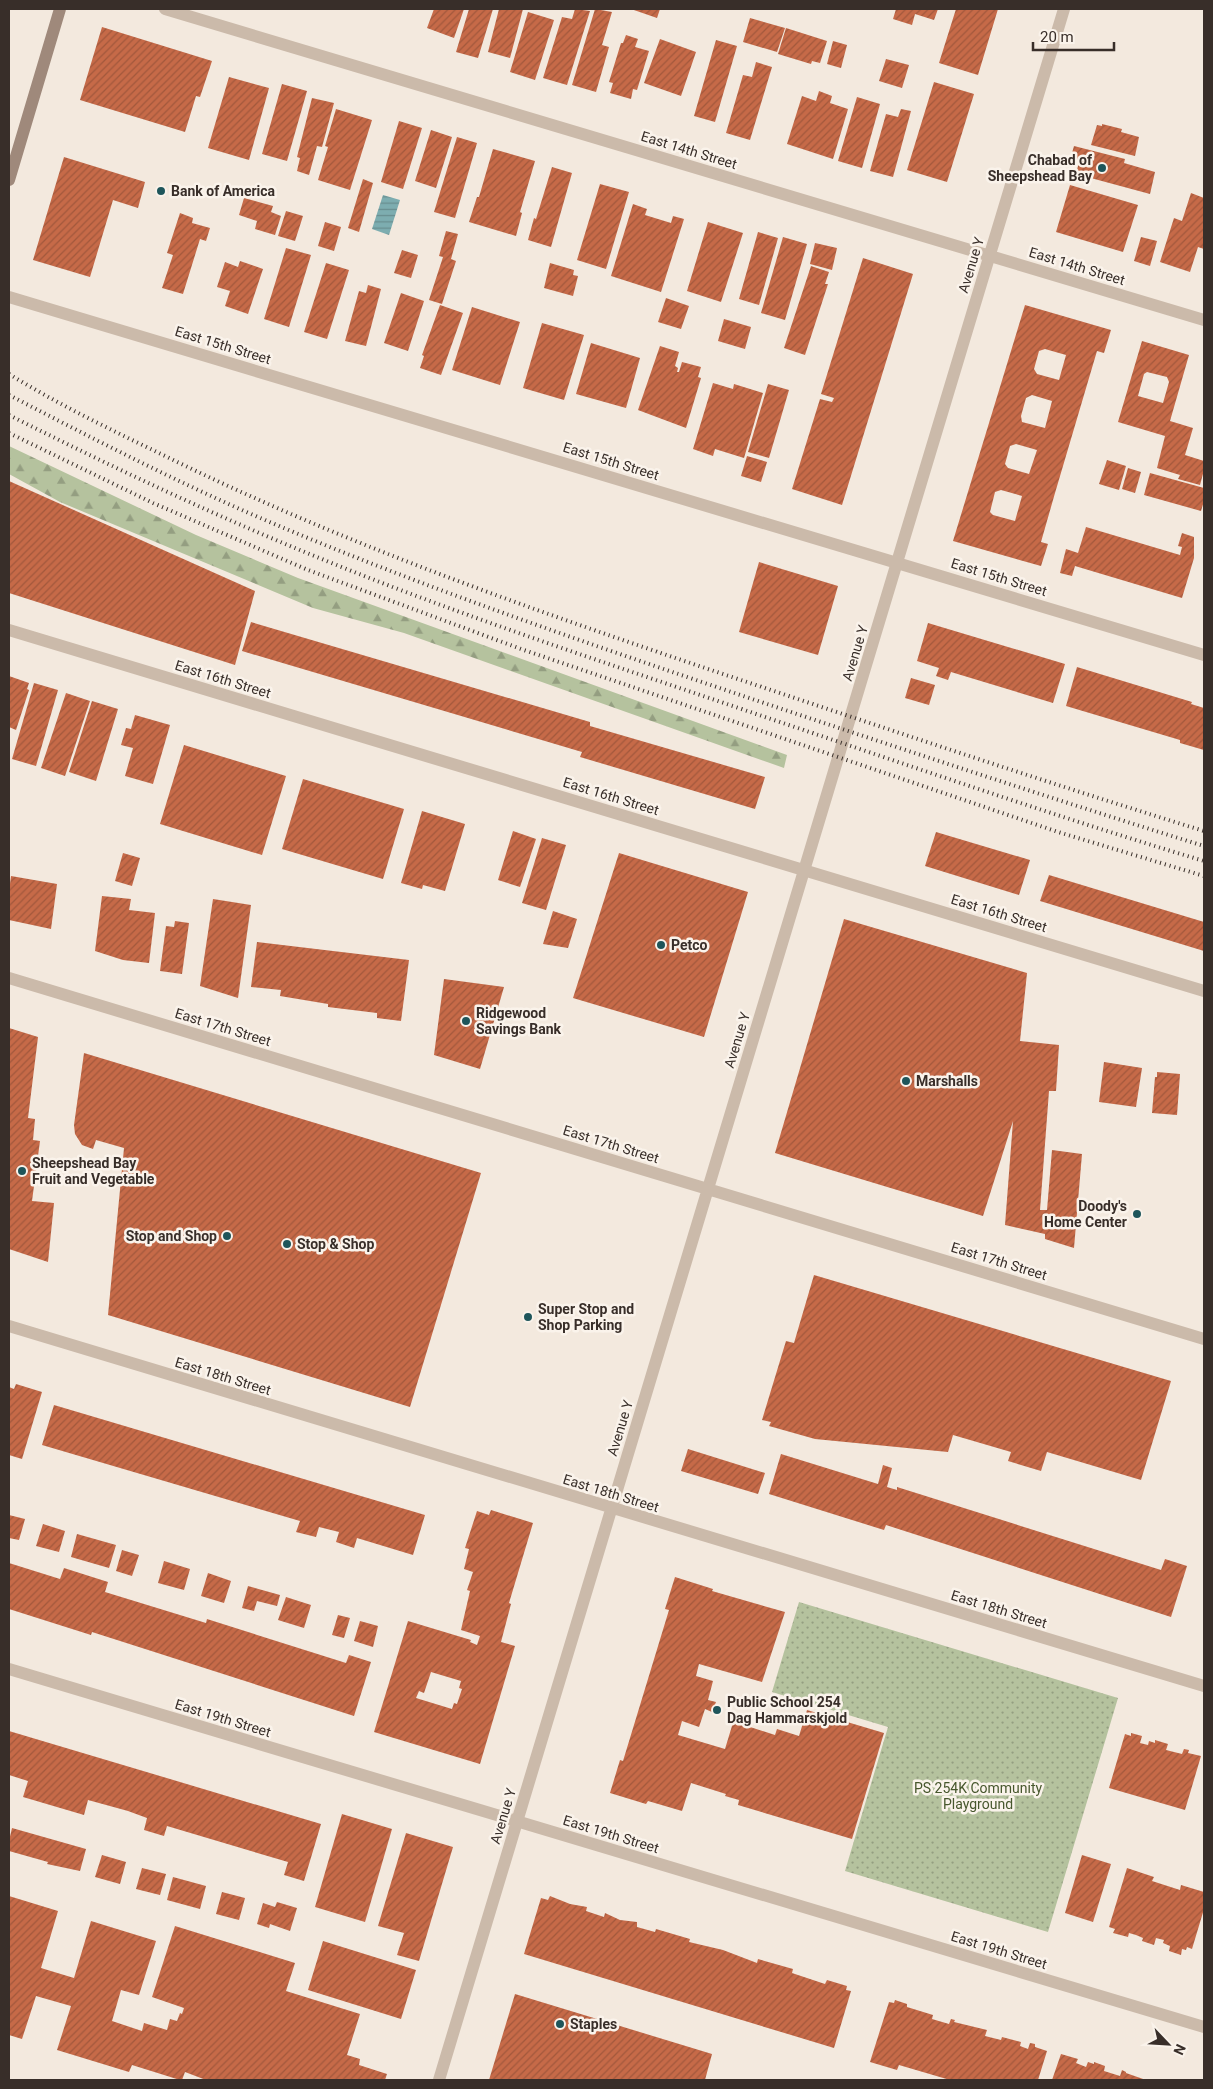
<svg xmlns="http://www.w3.org/2000/svg" width="1213" height="2089" font-family="Roboto,sans-serif">
<style>
.forest{fill:url(#forest-firs)}
.park{fill:url(#park-dots)}
.water{fill:url(#water-rules)}
.building{fill:url(#building-hatch);fill-rule:evenodd}
.lines{fill:none;stroke-linecap:round;stroke-linejoin:round}
.street{stroke:#cbbaaa;stroke-width:12}
.secondary{stroke:#9f897b;stroke-width:12}
.rail{stroke:#382e29;stroke-width:4;stroke-dasharray:1 4;stroke-linecap:butt}
.poi-dot{fill:#1e555a;stroke:#faf3eb;stroke-width:2}
.labels{text-anchor:middle;dominant-baseline:central;stroke-width:5;stroke-linejoin:round;paint-order:stroke}
.street-label{font-size:14px;fill:#382e29;stroke:#faf3eb}
.poi-label{font-size:14px;font-weight:bold;fill:#382e29;stroke:#faf3eb;text-anchor:start}
.park-label{font-size:14px;fill:#47572d;stroke:#faf3eb}
</style>
<defs>
<pattern id="forest-firs" width="22" height="20" patternUnits="userSpaceOnUse" patternTransform="scale(1.25)"><rect width="22" height="20" fill="#b5c29e"/><path d="M5 1l3.5 6h-7zM16 11l3.5 6h-7z" fill="#949e81"/></pattern>
<pattern id="park-dots" width="8" height="8" patternUnits="userSpaceOnUse" patternTransform="scale(1.25)"><rect width="8" height="8" fill="#b5c29e"/><path d="M2 2h.1M6 6h.1" fill="none" stroke="#949e81" stroke-width="1.8" stroke-linecap="round"/></pattern>
<pattern id="water-rules" width="6" height="5" patternUnits="userSpaceOnUse" patternTransform="scale(1.25)"><rect width="6" height="5" fill="#7dadb0"/><path d="M0 2.5h6" fill="none" stroke="#678d8f"/></pattern>
<pattern id="building-hatch" width="6" height="6" patternUnits="userSpaceOnUse" patternTransform="scale(1.25)"><rect width="6" height="6" fill="#c66a48"/><path d="M-1 1l2-2M0 6l6-6M5 7l2-2" fill="none" stroke="#a2583c"/></pattern>
</defs>
<rect width="100%" height="100%" fill="#f3e9de"/>
<path class="forest" d="M9 446 196 535 298 578 787 755 784 768 404 633 313 608 60 502 9 474Z"/>
<path class="park" d="M799 1602 1118 1698 1048 1932 845 1871 888 1727 772 1692Z"/>
<path class="water" d="M383 195 400 200 389 235 372 229Z"/>
<path class="building" d="M434 9H464L454 38 427 28Z
M469 9H493L478 58 456 52Z
M499 9H523L510 58 488 52Z
M575 9 590 11 567 85 543 78 562 17 572 19Z
M595 9 612 12 602 45 609 47 596 92 572 85Z
M631 9H660L657 18Z
M896 9H938L934 20 915 14 912 25 893 19Z
M956 9H998L978 75 939 63Z
M528 12 554 20 535 80 510 72Z
M750 18 785 28 777 52 743 42Z
M102 27 212 61 200 97 196 96 185 132 80 100Z
M786 28 827 41 820 63 812 61 811 64 778 54Z
M626 35 638 39 635 47 649 51 637 90 633 89 631 99 610 93 613 83 609 82 621 43H623Z
M660 39 696 52 681 96 644 83Z
M716 40 737 46 715 122 694 116Z
M833 41 847 45 841 68 827 64Z
M886 59 909 65 902 88 879 81Z
M756 62 772 67 750 140 726 133 743 75 752 77Z
M229 77 269 88 249 160 208 148Z
M934 82 974 94 947 182 907 170Z
M282 84 307 91 287 161 262 154Z
M819 91 832 96 830 103 848 109 833 159 787 144 802 96 816 101Z
M857 97 880 104 862 168 838 161Z
M312 98 334 103 322 147 317 146 309 175 297 171 300 158 297 157Z
M336 109 372 120 350 190 318 180 328 147 325 146Z
M901 109 911 111 893 177 870 171 886 114 898 117Z
M399 121 422 128 403 189 381 182Z
M1102 124 1122 129 1121 132 1139 137 1135 156 1091 145 1097 125 1102 126Z
M431 130 452 137 436 188 415 181Z
M457 137 477 143 455 218 434 212Z
M1074 146 1125 159 1124 163 1155 172 1150 194 1076 174 1079 162 1070 160Z
M493 149 535 161 520 212 522 213 516 236 469 222 477 197H479Z
M64 157 145 182 138 208 113 200 90 277 33 260Z
M552 167 572 173 551 247 528 240 534 218 536 219Z
M363 179 373 183 359 232 348 228Z
M600 184 629 192 606 269 577 260Z
M1070 185 1138 205 1123 252 1056 232Z
M1191 193 1204 198V249L1198 247 1190 272 1160 262 1174 218 1182 221Z
M244 198 273 206 271 212 281 216 275 235 255 229 257 221 239 215Z
M633 204 647 209 645 215 671 223 673 216 684 219 661 292 611 276Z
M286 211 303 216 295 241 278 236Z
M180 213 193 218 192 223 210 228 206 241 200 239 183 294 162 288 173 255 167 253Z
M325 222 341 227 334 251 318 246Z
M708 222 743 233 721 302 687 291Z
M446 231 458 234 451 259 456 261 442 304 429 300 443 257 439 256Z
M758 232 778 238 759 305 739 299Z
M783 237 807 244 785 320 761 313Z
M1141 237 1157 241 1150 266 1134 261Z
M815 243 837 248 832 270 810 264Z
M286 248 311 255 289 327 264 319Z
M402 250 418 255 411 278 394 273Z
M863 258 913 274 842 505 792 489 820 399 832 402 834 398 821 394Z
M240 261 263 269 248 314 225 306 230 291 217 287 225 262 238 267Z
M326 263 349 270 327 339 304 332Z
M550 263 574 270 573 275 578 276 573 296 544 288Z
M811 266 829 272 825 284H828L805 355 784 348Z
M368 285 381 289 366 346 345 341 359 291 366 293Z
M401 293 424 301 408 351 384 343Z
M666 298 689 306 681 329 658 322Z
M440 305 463 313 441 375 420 368 424 356 422 355Z
M1025 305 1111 330 1104 353 1097 351 1055 493 1041 542 1048 544 1041 566 953 541ZM1045 349 1066 355 1059 380 1037 374 1034 369 1039 351ZM1032 395 1052 401 1045 428 1022 422 1021 416 1026 398ZM1016 444 1037 450 1029 474 1008 468 1005 464 1010 446ZM1001 490 1022 496 1015 521 993 515 990 512 995 492Z
M472 307 520 322 500 385 452 370Z
M724 319 751 327 745 349 718 341Z
M542 323 584 335 564 400 523 388Z
M1142 341 1189 355 1170 421 1193 428 1185 455 1204 461V470L1200 485 1178 479 1180 475 1157 468 1165 436 1118 422ZM1147 372 1167 377 1169 382 1163 403 1138 396 1144 374Z
M591 343 640 358 626 408 576 394Z
M660 346 679 352 675 366 678 368 677 372H679L682 362 701 367 698 377 701 378 686 428 638 410Z
M713 383 733 389 734 384 763 393 744 458 715 449 713 456 693 449Z
M768 384 789 390 769 458 748 452Z
M747 456 767 462 761 482 741 476Z
M1107 460 1126 466 1119 490 1099 484Z
M1128 468 1141 472 1135 493 1122 489Z
M1150 473 1204 488V501L1201 511 1144 495Z
M9 481 255 591 235 665 9 593Z
M1086 527 1180 555 1182 547 1178 546 1182 533 1194 537V558L1182 598 1075 566 1072 576 1060 573 1066 549 1078 553Z
M759 562 838 586 818 655 739 632Z
M251 622 590 722V726L765 777 755 809 580 757 582 752 242 651Z
M928 623 1065 664 1053 703 951 672 948 680 936 676 939 668 917 661Z
M1077 667 1192 702 1191 704 1204 708V750L1180 743V740L1066 706Z
M9 676 29 683 27 689 29 690 16 730 9 727Z
M911 678 935 685 929 705 905 698Z
M34 683 58 690 36 766 12 759Z
M66 693 90 701 65 776 41 768Z
M92 701 118 709 96 781 69 772Z
M135 715 170 725 153 784 125 776 133 748 121 745 126 728 131 729Z
M184 745 286 776 262 855 160 824Z
M303 779 404 809 383 879 282 849Z
M422 811 465 824 445 891 423 885 422 889 401 883Z
M513 831 536 839 520 887 498 880Z
M936 832 1030 860 1019 895 925 866Z
M542 838 566 845 546 910 522 903Z
M123 853 140 858 132 886 115 881Z
M619 853 748 892 704 1037 573 998Z
M1049 875 1204 922V951L1040 901Z
M11 876 57 884 51 929 9 920V892Z
M102 896 131 899 129 910 155 913 149 963 123 960 95 951Z
M213 899 251 905 238 998 200 986Z
M553 911 577 919 568 948 543 944Z
M844 919 1027 973 1020 1041 1059 1045 1056 1091H1049L1040 1210H1047L1052 1150 1082 1154 1074 1248 1045 1239V1234L1005 1225 1013 1121 983 1216 775 1153Z
M175 921 189 923 182 974 160 971 166 926 174 927Z
M257 942 409 960 401 1021 377 1018V1013L328 1007V1004L280 996 281 990 251 987Z
M444 979 504 987 480 1069 434 1055Z
M9 1028 38 1037 28 1118 35 1119 33 1140 40 1141 32 1201 54 1203 48 1262 9 1249Z
M84 1053 481 1173 410 1407 108 1315 124 1148 96 1140 93 1149 82 1145 75 1134 74 1125Z
M1104 1062 1142 1068 1136 1107 1099 1102Z
M1157 1072 1180 1074 1177 1115 1152 1113 1155 1077H1157Z
M814 1275 1171 1381 1141 1480 1047 1452 1041 1471 1008 1461 1011 1452 953 1435 948 1452 815 1439 769 1426 771 1422 762 1420 786 1341 794 1343Z
M16 1384 42 1392 22 1459 9 1455V1387L14 1389Z
M54 1405 425 1515 413 1555 357 1538 354 1548 336 1542 339 1532 319 1527 316 1537 296 1532 300 1521 42 1445Z
M688 1449 765 1473 758 1494 681 1471Z
M781 1454 878 1484 883 1465 892 1468 887 1487 897 1490V1487L1161 1570 1165 1559 1187 1566 1171 1617 886 1525 884 1530 769 1494Z
M491 1510 533 1523 509 1603 511 1604 501 1642 515 1646 480 1764 374 1732 408 1621 471 1640 470 1642 477 1645 480 1636 461 1630 470 1591 467 1590 473 1572 464 1569 469 1549 465 1548 477 1511 489 1515ZM431 1672 461 1681 459 1688 462 1689 457 1704 454 1703 452 1709 416 1698 419 1691 424 1693Z
M9 1515 25 1519 19 1540 9 1538Z
M43 1524 65 1531 59 1552 36 1546Z
M77 1534 116 1545 109 1568 71 1557Z
M122 1550 139 1555 132 1576 116 1571Z
M164 1561 190 1569 184 1590 158 1583Z
M9 1563 60 1579 64 1568 108 1582 105 1592 206 1623 207 1619 346 1663 349 1655 371 1662 354 1716 92 1632 91 1635 9 1609Z
M208 1573 231 1581 224 1603 201 1596Z
M675 1577 713 1589 712 1591 785 1612 762 1682 699 1664 696 1676 713 1681 708 1700 716 1702 712 1712 705 1709 699 1727 682 1721 678 1735 725 1749 735 1716 749 1720 747 1726 775 1735 777 1729 799 1736 807 1710 884 1733 852 1839 738 1805 739 1800 725 1796 726 1794 691 1783 682 1811 648 1801 646 1804 610 1793 620 1760 623 1761 669 1610 665 1609Z
M248 1586 280 1595 277 1606 257 1601 254 1611 242 1608Z
M286 1597 311 1605 304 1628 278 1620Z
M338 1615 350 1618 344 1638 332 1635Z
M360 1621 378 1626 373 1647 354 1641Z
M9 1731 321 1824 304 1881 284 1875 288 1862 167 1826 164 1836 144 1830 147 1818 128 1811 88 1800 84 1815 23 1797 28 1781 9 1775Z
M1131 1733 1142 1736 1140 1743 1148 1745 1149 1741 1155 1743V1740L1168 1744 1166 1750 1182 1754 1184 1749 1189 1750 1188 1753 1201 1756 1185 1810 1109 1788 1125 1734 1131 1736Z
M342 1814 392 1829 365 1922 315 1907Z
M12 1828 86 1849 80 1871 47 1864 48 1862 9 1851V1841Z
M406 1833 453 1847 419 1961 397 1955 404 1933 378 1926Z
M102 1855 126 1862 120 1884 95 1877Z
M1082 1855 1111 1864 1093 1922 1065 1913Z
M142 1868 166 1874 160 1895 136 1889Z
M1127 1868 1154 1877 1152 1881 1180 1890 1181 1885 1204 1892V1909L1192 1949 1187 1947 1186 1950 1182 1949 1181 1955 1169 1951 1170 1946 1163 1943 1164 1940 1156 1938 1154 1945 1142 1941 1143 1938 1136 1935 1129 1933 1128 1937 1113 1933 1115 1929 1109 1927Z
M173 1877 206 1886 200 1909 167 1900Z
M222 1892 245 1898 239 1920 216 1914Z
M9 1896 58 1911 41 1968 74 1978 91 1921 156 1941 139 1995 121 1990 112 2021 142 2031 144 2023 167 2030 170 2019 177 2021 180 2013 182 2014 184 2008 152 1997 175 1926 295 1963 286 1991 360 2014 347 2055 360 2059 359 2065 387 2074 385 2080H206L185 2072 182 2080H180L132 2065 129 2072 57 2050 71 2006 36 1996 22 2039 9 2035Z
M550 1896 570 1904 587 1907 586 1911 604 1917 605 1913 620 1920 637 1922V1927L655 1932 656 1929 690 1939 689 1942 723 1950 757 1963 758 1959 793 1969 792 1973 825 1984 827 1980 847 1986 846 1990 851 1991 834 2048 524 1954 541 1898 548 1900Z
M277 1902 297 1908 290 1931 270 1924 269 1928 257 1924 263 1903 275 1907Z
M323 1941 416 1970 401 2019 308 1990Z
M515 1994 712 2054 705 2080H489Z
M895 2000 907 2004V2007L933 2015 932 2019 949 2024 951 2019 955 2020 954 2022 987 2030 985 2036 1001 2040 1002 2037 1021 2042 1020 2046 1028 2049 1030 2043 1035 2044V2047L1047 2051 1038 2080H950L899 2065 897 2070 870 2062 889 2002 894 2003Z
M1061 2054 1078 2059 1076 2063 1086 2067 1088 2062 1094 2064V2062L1105 2066 1104 2071 1120 2076 1122 2070 1126 2072V2073L1146 2080H1052Z"/>
<g class="lines">
<path class="street" d="M165 9 1204 320
M9 297 1204 655
M9 630 1204 991
M9 978 1204 1339
M9 1326 1204 1686
M9 1669 1204 2027
M439 2080 1064 9"/>
<path class="secondary" d="M9 180 60 9"/>
<path class="rail" d="M9 374C56 403 107 428 157 452 334 540 521 606 708 669 873 724 1038 780 1204 831
M9 395C88 436 169 478 251 514 420 587 595 646 770 705 914 753 1059 801 1204 846
M9 415C108 465 209 513 312 555 460 616 613 665 765 717 911 766 1057 817 1204 861
M9 433 153 503 308 570 521 649 1058 832 1204 876"/>
</g>
<g class="poi-dot">
<circle cx="1102" cy="168" r="5"/>
<circle cx="161" cy="191" r="5"/>
<circle cx="661" cy="945" r="5"/>
<circle cx="466" cy="1021" r="5"/>
<circle cx="906" cy="1081" r="5"/>
<circle cx="22" cy="1171" r="5"/>
<circle cx="1137" cy="1214" r="5"/>
<circle cx="227" cy="1236" r="5"/>
<circle cx="287" cy="1244" r="5"/>
<circle cx="528" cy="1317" r="5"/>
<circle cx="717" cy="1710" r="5"/>
<circle cx="560" cy="2024" r="5"/>
</g>
<g class="labels">
<g class="street-label">
<text transform="translate(689 150) rotate(17)">East 14th Street</text>
<text transform="translate(971 265) rotate(-73)">Avenue Y</text>
<text transform="translate(1077 266) rotate(17)">East 14th Street</text>
<text transform="translate(223 345) rotate(17)">East 15th Street</text>
<text transform="translate(611 461) rotate(17)">East 15th Street</text>
<text transform="translate(999 577) rotate(17)">East 15th Street</text>
<text transform="translate(855 653) rotate(-73)">Avenue Y</text>
<text transform="translate(223 679) rotate(17)">East 16th Street</text>
<text transform="translate(611 796) rotate(17)">East 16th Street</text>
<text transform="translate(999 913) rotate(17)">East 16th Street</text>
<text transform="translate(223 1027) rotate(17)">East 17th Street</text>
<text transform="translate(737 1040) rotate(-73)">Avenue Y</text>
<text transform="translate(611 1144) rotate(17)">East 17th Street</text>
<text transform="translate(999 1261) rotate(17)">East 17th Street</text>
<text transform="translate(223 1376) rotate(17)">East 18th Street</text>
<text transform="translate(620 1428) rotate(-73)">Avenue Y</text>
<text transform="translate(611 1493) rotate(17)">East 18th Street</text>
<text transform="translate(999 1609) rotate(17)">East 18th Street</text>
<text transform="translate(223 1718) rotate(17)">East 19th Street</text>
<text transform="translate(503 1816) rotate(-73)">Avenue Y</text>
<text transform="translate(611 1834) rotate(17)">East 19th Street</text>
<text transform="translate(999 1950) rotate(17)">East 19th Street</text>
</g>
<g class="poi-label">
<text x="1092" y="160" text-anchor="end">Chabad of<tspan x="1092" dy="16">Sheepshead Bay</tspan></text>
<text x="171" y="191">Bank of America</text>
<text x="671" y="945">Petco</text>
<text x="476" y="1013">Ridgewood<tspan x="476" dy="16">Savings Bank</tspan></text>
<text x="916" y="1081">Marshalls</text>
<text x="32" y="1163">Sheepshead Bay<tspan x="32" dy="16">Fruit and Vegetable</tspan></text>
<text x="1127" y="1206" text-anchor="end">Doody's<tspan x="1127" dy="16">Home Center</tspan></text>
<text x="217" y="1236" text-anchor="end">Stop and Shop</text>
<text x="297" y="1244">Stop &amp; Shop</text>
<text x="538" y="1309">Super Stop and<tspan x="538" dy="16">Shop Parking</tspan></text>
<text x="727" y="1702">Public School 254<tspan x="727" dy="16">Dag Hammarskjold</tspan></text>
<text x="570" y="2024">Staples</text>
</g>
<g class="park-label">
<text x="978" y="1788">PS 254K Community<tspan x="978" dy="16">Playground</tspan></text>
</g>
</g>
<rect width="1213" height="2089" fill="none" stroke="#382e29" stroke-width="20"/>
<g transform="translate(1168 2044) rotate(115)" stroke="#faf3eb" stroke-width="4" paint-order="stroke">
<path d="M0-4L9 19L0 12L-9 19Z" fill="#382e29"/>
<text y="-8" font-size="14" font-weight="bold" text-anchor="middle" fill="#382e29">N</text>
</g>
<path d="M1033 42v8h81v-8" fill="none" stroke="#382e29" stroke-width="2.5"/>
<text x="1040" y="42" font-size="15" fill="#382e29" stroke="#faf3eb" stroke-width="4" paint-order="stroke">20 m</text>
</svg>
